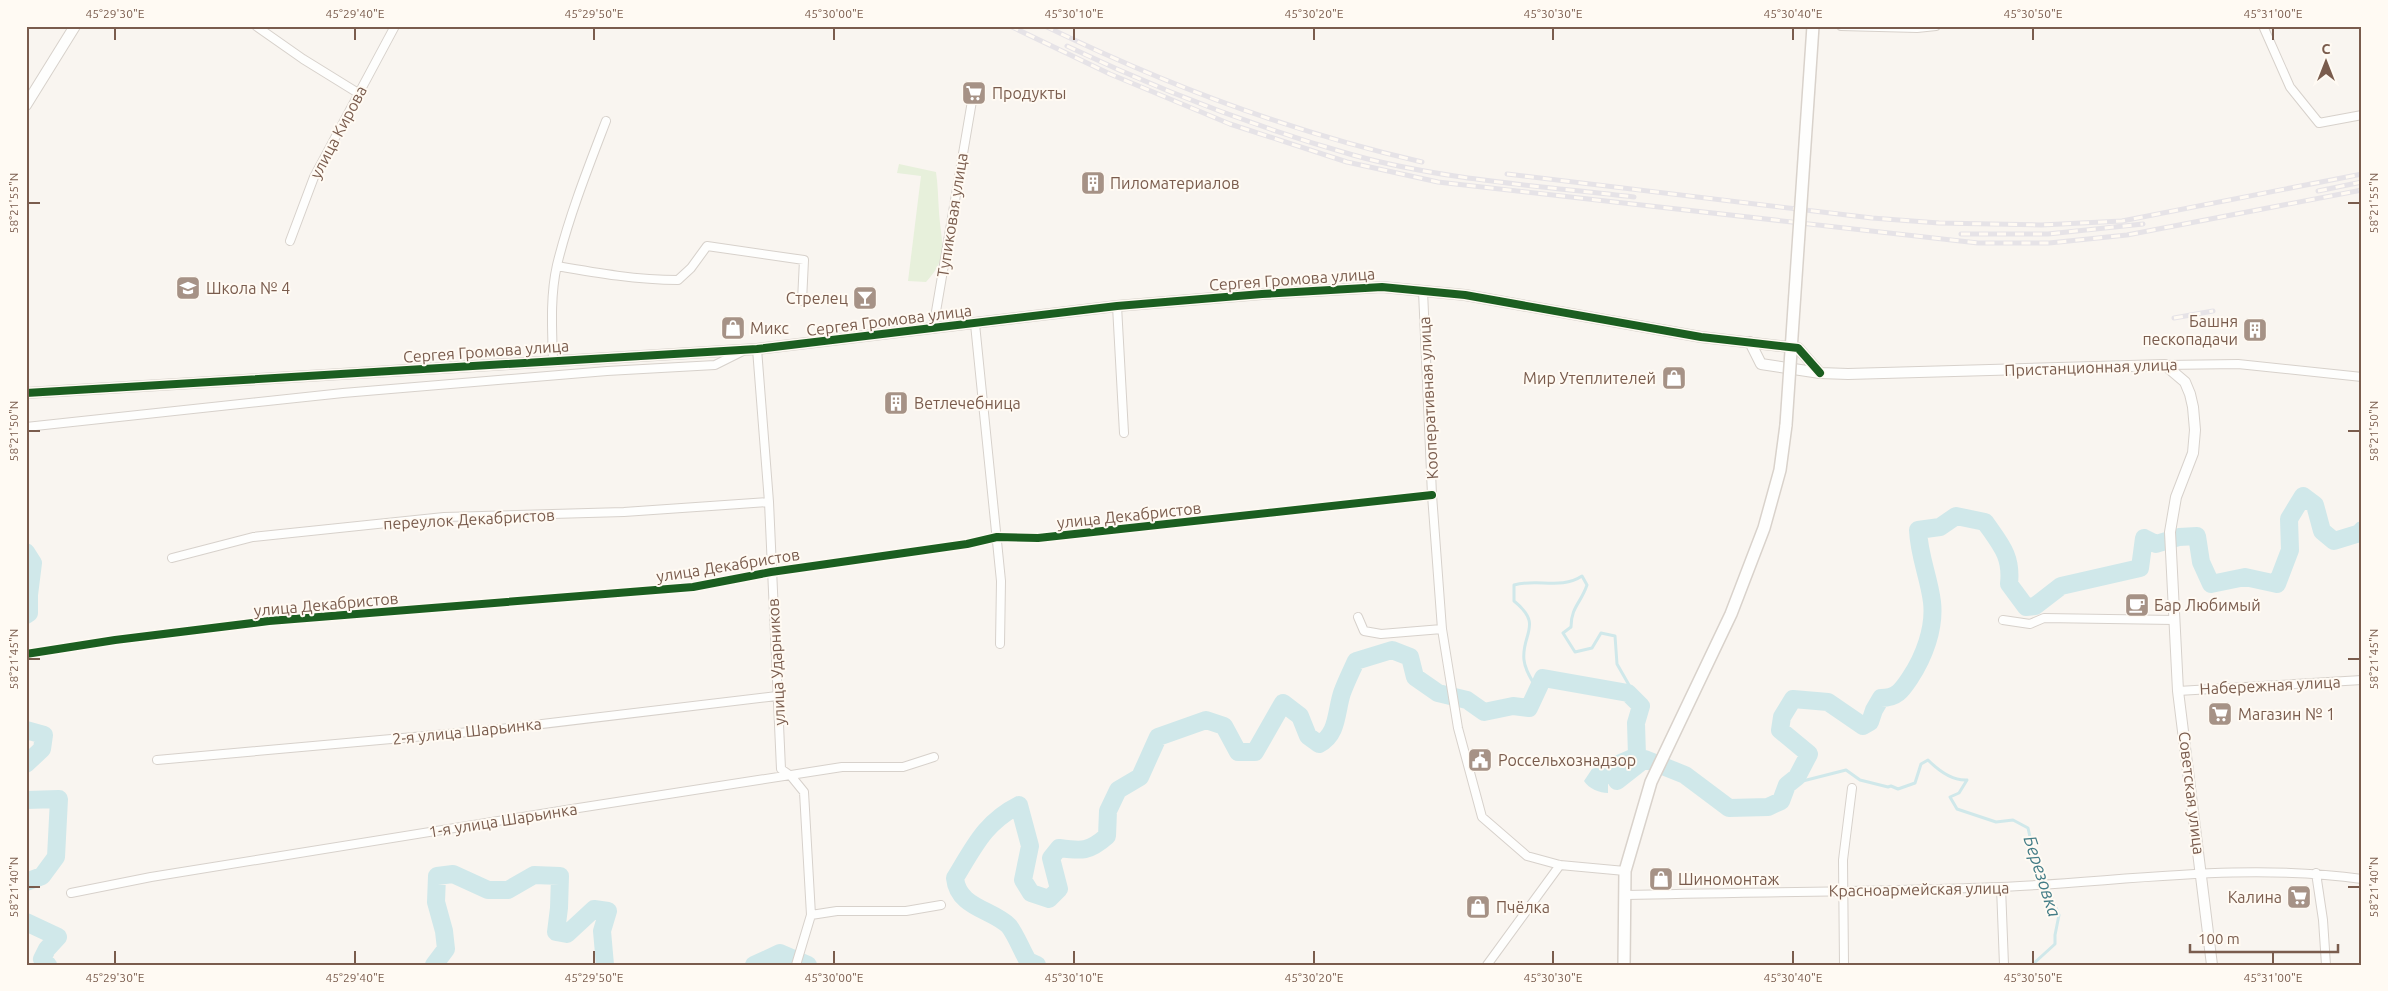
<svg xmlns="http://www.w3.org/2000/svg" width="2388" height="991" font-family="Ubuntu,sans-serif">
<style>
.green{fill:#e7f0db}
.water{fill:#d0e8ea}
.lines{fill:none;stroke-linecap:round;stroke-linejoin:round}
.stream{stroke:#d0e8ea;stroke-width:3}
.river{stroke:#d0e8ea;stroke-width:18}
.minor-casing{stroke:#d7d1cb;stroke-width:10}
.tertiary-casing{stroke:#d7d1cb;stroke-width:12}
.secondary-casing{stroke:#d9d2cb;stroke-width:14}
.minor{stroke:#fefefd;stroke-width:8}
.tertiary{stroke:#fefefd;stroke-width:10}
.secondary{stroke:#fefefd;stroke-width:11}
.rail-casing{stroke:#e6e3e7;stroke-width:5}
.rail{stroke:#fffaf3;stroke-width:3;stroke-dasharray:9;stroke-linecap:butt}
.secondary-bridge-casing{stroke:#d9d2cb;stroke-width:14;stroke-linecap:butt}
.secondary-bridge{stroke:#fefefd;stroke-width:11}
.cycleway-casing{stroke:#fffaf3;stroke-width:11}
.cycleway{stroke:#1b5e20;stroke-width:8}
.ticks{fill:none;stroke:#7a5c4d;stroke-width:2}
.labels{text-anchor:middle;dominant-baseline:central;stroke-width:4;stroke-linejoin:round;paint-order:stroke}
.poi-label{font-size:16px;fill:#7a5c4d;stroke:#fffaf3;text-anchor:start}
.street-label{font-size:16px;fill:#7a5c4d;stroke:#fffaf3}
.water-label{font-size:18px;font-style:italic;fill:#437c86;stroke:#fffaf3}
.neatline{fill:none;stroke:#7a5c4d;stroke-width:2}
.ticks-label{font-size:12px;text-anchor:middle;fill:#7a5c4d}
</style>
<rect width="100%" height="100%" fill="#f9f5f0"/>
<path class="green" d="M899 164 936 172C938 185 938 199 939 212 941 243 950 256 926 282L908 281 921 176 897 173Z"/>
<path class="water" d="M1595 768 1619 769 1620 776 1616 783 1608 784V793C1600 793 1589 789 1584 781L1592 769Z"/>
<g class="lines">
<path class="stream" d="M1537 689C1532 680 1525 671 1524 660 1521 634 1544 625 1514 601V585C1537 578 1561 590 1582 576L1587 585C1581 603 1571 607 1571 627L1563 633 1575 652 1592 648 1601 633 1615 636 1617 664 1641 706
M1787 785 1846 770 1860 780 1888 787 1891 786 1898 789 1915 783 1921 764 1928 760C1939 771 1952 781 1967 780L1959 793 1950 797 1957 809 1996 822 2013 820 2028 828 2034 855 2059 915 2055 935V944L2032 965"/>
<path class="river" d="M26 552 33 563 29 595V613L26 615
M26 730 44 735 42 749 26 764
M26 800 59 799 56 857 42 876 26 882
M26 922 58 937 47 949 42 959 48 965
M434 965 446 949 444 931 436 902 437 876 453 874 488 890H508L534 875 560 876 559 908 556 932 567 934 594 909 608 911 602 931 605 965
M754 965 780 953 808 965
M1037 965 1028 961C1022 951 1016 935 1009 926 992 909 958 908 955 878 974 847 985 822 1019 805L1030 846 1023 880 1031 893 1049 899 1059 889 1051 858 1059 848C1082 851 1089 852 1107 836L1108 811 1118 790 1140 777 1158 737 1206 720 1224 726 1238 752H1255L1283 703 1300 716 1308 736 1319 744C1338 735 1336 711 1342 693 1346 682 1351 672 1356 661L1392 650 1410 657 1415 677 1438 693 1467 700 1484 712 1513 706 1529 708 1543 678 1628 693 1641 706 1636 723 1637 756 1616 765 1617 781 1645 759 1685 775 1729 808 1768 807 1781 801 1787 785 1797 777 1809 754 1780 730 1782 717 1793 699 1828 702 1863 726 1870 722 1874 710 1881 698C1897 698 1902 690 1910 678 1924 657 1935 628 1932 602 1929 577 1919 556 1918 530L1940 527 1956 516 1985 522C2001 545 2012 556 2009 584L2026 607 2035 606 2061 586 2140 568 2144 538 2156 544 2179 537 2197 536 2201 562 2211 584 2245 577 2277 584 2290 550 2289 519 2303 496 2315 505 2322 531 2334 541 2360 533 2362 530"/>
<defs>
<path id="minor" d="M256 26 303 59 358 93
M1841 26 1917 28 1936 26
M2263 26 2290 87 2319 123 2362 115
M290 241 314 177 395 26
M557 266C597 273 637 280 678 280L691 268 707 246 804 260 802 301
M1423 291 1432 495 1442 629 1458 728 1482 817 1527 856 1560 865 1625 871
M1117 306 1124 433
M975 324 1001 581 1000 644
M933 329 972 101
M757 349 769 502 781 769 791 776 804 792 811 915 796 965
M553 360C552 329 550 296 557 265 569 216 588 168 606 121
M2165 365 2238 364 2362 377
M26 427 343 393 607 371 715 365 743 351
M172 558 253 537 444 517 624 512 769 502
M1358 617 1364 631 1381 634 1442 629
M2003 620 2030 624 2044 618 2174 620
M26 654 115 640 269 621 693 587 771 572 967 544 997 537 1038 538 1432 495
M2178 691 2362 680
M157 760 492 730 777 696
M2316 873 2323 920 2326 965
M2001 887 2004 965
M71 893 151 877 572 809 842 767H903L934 757
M1626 895C1750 892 1875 892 2000 887 2121 882 2240 862 2362 879
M811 915 837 911H906L941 905
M1487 965 1560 865
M1844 965 1843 860 1852 788"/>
<path id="tertiary" d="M26 105 75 26
M1750 342 1761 364 1820 373 1848 374 2165 365 2185 382 2190 394 2193 407 2195 430 2193 453 2176 497 2170 532 2178 691 2212 965
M26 393 757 349 1117 306 1262 294 1382 287 1465 295 1701 337 1798 348 1820 373"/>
<path id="secondary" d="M1624 965 1625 871 1651 782 1731 614 1764 528 1780 470 1786 425"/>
</defs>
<use href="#minor" class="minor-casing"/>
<use href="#tertiary" class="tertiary-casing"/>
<use href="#secondary" class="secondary-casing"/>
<use href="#minor" class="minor"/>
<use href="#tertiary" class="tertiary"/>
<use href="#secondary" class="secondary"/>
<defs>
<path id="rail" d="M1010 26 1110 74 1230 124 1347 162 1438 182 1978 243H2049L2127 235 2362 190
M1045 26C1166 85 1291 132 1422 162
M1067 46C1159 90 1255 127 1353 155 1443 180 1541 186 1634 197
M1507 174 1872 218 1939 223 2041 225 2122 221 2362 174
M2318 191 2362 182
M1961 234H2048L2143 224
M2174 318 2213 311"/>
</defs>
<use href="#rail" class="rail-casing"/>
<use href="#rail" class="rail"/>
<defs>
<path id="secondary-bridge" d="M1786 425 1813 26"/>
</defs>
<use href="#secondary-bridge" class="secondary-bridge-casing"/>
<use href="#secondary-bridge" class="secondary-bridge"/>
<defs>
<path id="cycleway" d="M26 393 757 349 1117 306 1262 294 1382 287 1465 295 1701 337 1798 348 1820 373
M26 654 115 640 269 621 693 587 771 572 967 544 997 537 1038 538 1432 495"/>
</defs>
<use href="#cycleway" class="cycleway-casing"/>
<use href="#cycleway" class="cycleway"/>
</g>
<path class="ticks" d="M115 28V40M355 28V40M594 28V40M834 28V40M1074 28V40M1314 28V40M1553 28V40M1793 28V40M2033 28V40M2273 28V40M28 203H40M2348 203H2360M28 431H40M2348 431H2360M28 659H40M2348 659H2360M28 887H40M2348 887H2360M115 951V964M355 951V964M594 951V964M834 951V964M1074 951V964M1314 951V964M1553 951V964M1793 951V964M2033 951V964M2273 951V964"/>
<defs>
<symbol id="supermarket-square" viewBox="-11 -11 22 22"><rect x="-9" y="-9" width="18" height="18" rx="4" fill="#a69286" stroke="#fffaf3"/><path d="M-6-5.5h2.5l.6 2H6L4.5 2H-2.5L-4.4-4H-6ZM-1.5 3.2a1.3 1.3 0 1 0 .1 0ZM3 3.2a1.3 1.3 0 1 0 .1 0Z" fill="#fff"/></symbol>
<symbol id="building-square" viewBox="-11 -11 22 22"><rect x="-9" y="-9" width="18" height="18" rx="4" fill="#a69286" stroke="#fffaf3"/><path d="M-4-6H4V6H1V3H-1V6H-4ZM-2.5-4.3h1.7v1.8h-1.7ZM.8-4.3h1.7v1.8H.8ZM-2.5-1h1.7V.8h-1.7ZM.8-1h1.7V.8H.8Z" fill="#fff"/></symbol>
<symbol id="school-square" viewBox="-11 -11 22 22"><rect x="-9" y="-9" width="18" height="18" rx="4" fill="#a69286" stroke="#fffaf3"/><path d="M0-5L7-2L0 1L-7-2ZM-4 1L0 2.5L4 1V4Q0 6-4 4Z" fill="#fff"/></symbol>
<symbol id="bar-square" viewBox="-11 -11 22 22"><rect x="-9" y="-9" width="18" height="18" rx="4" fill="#a69286" stroke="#fffaf3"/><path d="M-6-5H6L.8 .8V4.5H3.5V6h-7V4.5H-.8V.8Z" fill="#fff"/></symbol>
<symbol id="shop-square" viewBox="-11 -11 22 22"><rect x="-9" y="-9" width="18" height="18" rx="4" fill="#a69286" stroke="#fffaf3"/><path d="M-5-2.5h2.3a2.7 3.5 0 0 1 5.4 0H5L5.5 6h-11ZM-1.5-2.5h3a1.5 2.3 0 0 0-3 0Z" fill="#fff"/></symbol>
<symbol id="cafe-square" viewBox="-11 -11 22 22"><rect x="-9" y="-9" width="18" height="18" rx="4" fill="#a69286" stroke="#fffaf3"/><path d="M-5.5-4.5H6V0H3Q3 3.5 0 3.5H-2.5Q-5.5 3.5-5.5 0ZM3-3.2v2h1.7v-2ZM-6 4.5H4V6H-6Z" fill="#fff"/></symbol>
<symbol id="civic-square" viewBox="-11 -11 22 22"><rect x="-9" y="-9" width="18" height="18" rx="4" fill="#a69286" stroke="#fffaf3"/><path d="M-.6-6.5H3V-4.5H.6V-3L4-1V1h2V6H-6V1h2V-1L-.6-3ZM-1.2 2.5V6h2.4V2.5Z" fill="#fff"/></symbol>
</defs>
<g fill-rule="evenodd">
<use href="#supermarket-square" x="960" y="79" width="28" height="28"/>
<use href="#building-square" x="1079" y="169" width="28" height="28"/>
<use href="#school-square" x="174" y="274" width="28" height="28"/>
<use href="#bar-square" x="851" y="284" width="28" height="28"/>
<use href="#shop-square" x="719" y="314" width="28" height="28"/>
<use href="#building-square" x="2241" y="316" width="28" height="28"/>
<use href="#shop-square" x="1660" y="364" width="28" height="28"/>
<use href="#building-square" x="882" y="389" width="28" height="28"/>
<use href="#cafe-square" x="2123" y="591" width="28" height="28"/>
<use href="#supermarket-square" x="2206" y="700" width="28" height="28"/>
<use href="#civic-square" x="1466" y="746" width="28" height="28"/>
<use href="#shop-square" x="1647" y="865" width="28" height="28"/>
<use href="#supermarket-square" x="2285" y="883" width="28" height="28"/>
<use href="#shop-square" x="1464" y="893" width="28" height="28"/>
</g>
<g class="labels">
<g class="poi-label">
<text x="992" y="93">Продукты</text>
<text x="1110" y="183">Пиломатериалов</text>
<text x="206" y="288">Школа № 4</text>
<text x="848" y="298" text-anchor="end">Стрелец</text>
<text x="2238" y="321" text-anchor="end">Башня<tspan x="2238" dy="18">пескопадачи</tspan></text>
<text x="750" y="328">Микс</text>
<text x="1656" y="378" text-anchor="end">Мир Утеплителей</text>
<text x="914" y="403">Ветлечебница</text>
<text x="2154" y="605">Бар Любимый</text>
<text x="2238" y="714">Магазин № 1</text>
<text x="1498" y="760">Россельхознадзор</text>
<text x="1678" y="879">Шиномонтаж</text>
<text x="2282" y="897" text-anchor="end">Калина</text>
<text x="1496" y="907">Пчёлка</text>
</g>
<g class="street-label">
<text transform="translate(338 132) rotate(-62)">улица Кирова</text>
<text transform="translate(952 215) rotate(-81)">Тупиковая улица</text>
<text transform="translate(1292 279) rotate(-4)">Сергея Громова улица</text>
<text transform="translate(889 320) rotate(-7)">Сергея Громова улица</text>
<text transform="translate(486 351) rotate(-4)">Сергея Громова улица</text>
<text transform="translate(2091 367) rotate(-2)">Пристанционная улица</text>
<text transform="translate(1428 398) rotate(-93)">Кооперативная улица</text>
<text transform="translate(1129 515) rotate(-6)">улица Декабристов</text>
<text transform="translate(469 519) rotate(-3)">переулок Декабристов</text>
<text transform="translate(728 565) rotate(-9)">улица Декабристов</text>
<text transform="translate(326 604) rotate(-5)">улица Декабристов</text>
<text transform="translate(776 662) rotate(-93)">улица Ударников</text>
<text transform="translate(2270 685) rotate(-3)">Набережная улица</text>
<text transform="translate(467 731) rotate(-6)">2-я улица Шарьинка</text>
<text transform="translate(2192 793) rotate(83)">Советская улица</text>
<text transform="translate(503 820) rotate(-9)">1-я улица Шарьинка</text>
<text transform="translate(1919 889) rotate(-1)">Красноармейская улица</text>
</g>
<g class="water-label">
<text transform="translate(2043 876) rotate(72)">Березовка</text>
</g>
</g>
<rect width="2388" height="991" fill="none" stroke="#fffaf3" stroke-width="55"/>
<g transform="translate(2326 62)" stroke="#fffaf3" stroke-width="4" paint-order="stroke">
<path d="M0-4L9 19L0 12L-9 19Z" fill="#7a5c4d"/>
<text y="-8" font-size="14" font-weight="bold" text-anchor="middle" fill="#7a5c4d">С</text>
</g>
<path d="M2190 944v8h148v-8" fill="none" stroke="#7a5c4d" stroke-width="2.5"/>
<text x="2198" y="944" font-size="15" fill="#7a5c4d" stroke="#fffaf3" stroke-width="4" paint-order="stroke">100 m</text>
<rect x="28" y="28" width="2332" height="936" class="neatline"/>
<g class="ticks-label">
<text x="115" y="18">45°29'30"E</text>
<text x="355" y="18">45°29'40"E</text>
<text x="594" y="18">45°29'50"E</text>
<text x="834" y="18">45°30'00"E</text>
<text x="1074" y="18">45°30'10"E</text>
<text x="1314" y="18">45°30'20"E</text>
<text x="1553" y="18">45°30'30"E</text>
<text x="1793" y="18">45°30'40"E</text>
<text x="2033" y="18">45°30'50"E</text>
<text x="2273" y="18">45°31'00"E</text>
<text transform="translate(14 203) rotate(-90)" y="4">58°21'55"N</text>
<text transform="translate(2374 203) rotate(-90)" y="4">58°21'55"N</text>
<text transform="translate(14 431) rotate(-90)" y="4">58°21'50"N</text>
<text transform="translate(2374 431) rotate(-90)" y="4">58°21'50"N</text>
<text transform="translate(14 659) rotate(-90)" y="4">58°21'45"N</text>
<text transform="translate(2374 659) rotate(-90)" y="4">58°21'45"N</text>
<text transform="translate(14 887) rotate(-90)" y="4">58°21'40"N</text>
<text transform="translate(2374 887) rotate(-90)" y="4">58°21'40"N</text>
<text x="115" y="982">45°29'30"E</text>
<text x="355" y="982">45°29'40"E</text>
<text x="594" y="982">45°29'50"E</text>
<text x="834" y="982">45°30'00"E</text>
<text x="1074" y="982">45°30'10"E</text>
<text x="1314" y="982">45°30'20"E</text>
<text x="1553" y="982">45°30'30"E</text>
<text x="1793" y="982">45°30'40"E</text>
<text x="2033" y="982">45°30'50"E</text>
<text x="2273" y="982">45°31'00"E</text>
</g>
</svg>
